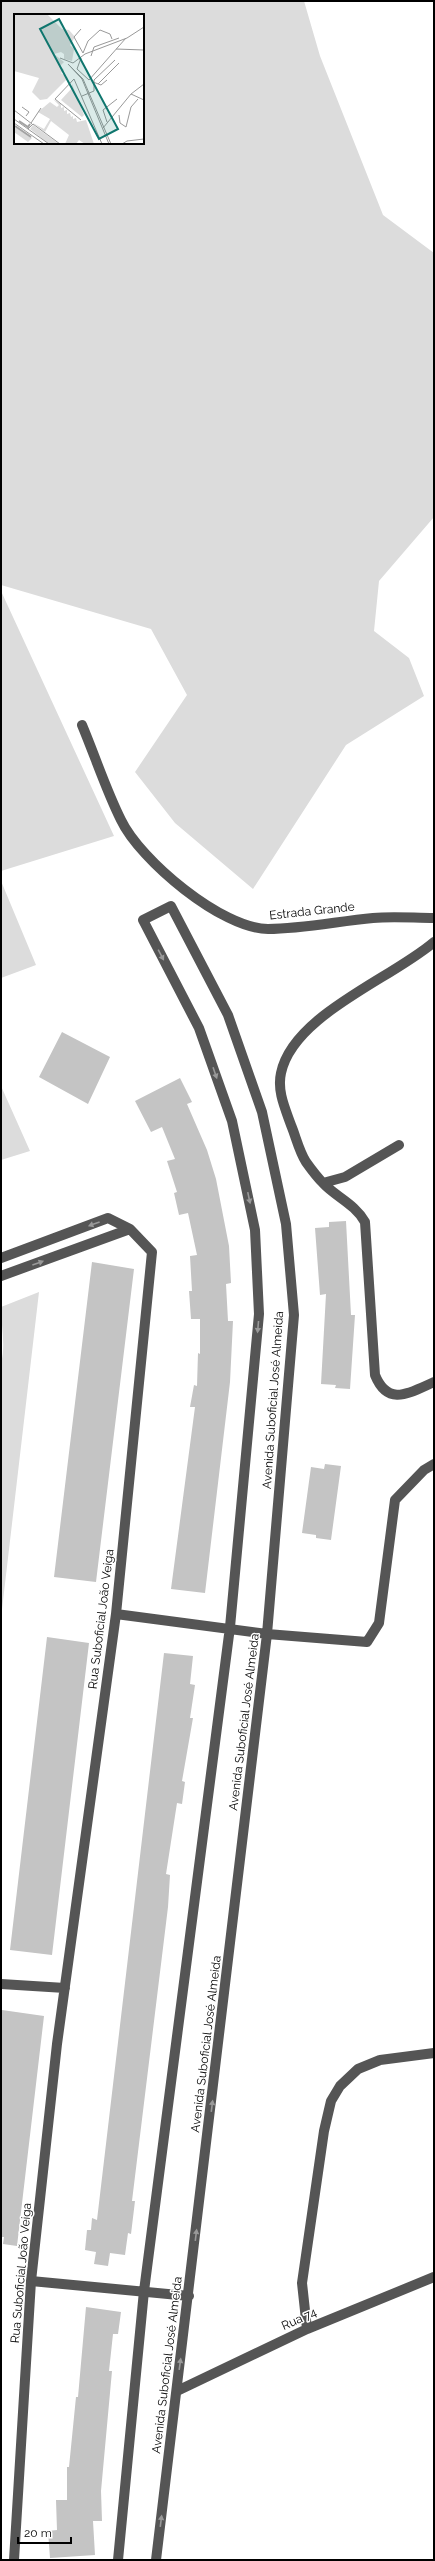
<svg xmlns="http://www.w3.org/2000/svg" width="435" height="2561" font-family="Raleway,sans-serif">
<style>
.green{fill:#dcdcdc;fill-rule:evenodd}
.building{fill:#c4c4c4}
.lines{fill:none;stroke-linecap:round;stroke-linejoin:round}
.minor{stroke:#555;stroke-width:10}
.oneway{fill:#999}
.labels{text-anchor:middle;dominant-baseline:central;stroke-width:3;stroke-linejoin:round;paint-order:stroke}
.street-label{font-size:12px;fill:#000;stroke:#fff}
.inset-river{fill:none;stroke:#a3a3a3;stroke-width:2}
.inset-road{fill:none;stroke:#999;stroke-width:1}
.view{fill:#0f766e;fill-opacity:0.15;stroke:#0f766e;stroke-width:2}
.inset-edge{fill:none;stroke:#000;stroke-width:2}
</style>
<rect width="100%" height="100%" fill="#fff"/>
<path class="green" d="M1 1H304L320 56 383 215 434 253V517L379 581 374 631 409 658 424 696 346 745 253 889 175 823 135 772 187 695 151 629 1 585ZM15 15H143V143H15Z
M1 591 114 836 1 871Z
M1 881 36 965 1 978Z
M1 1086 30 1151 1 1160Z
M39 1292 1 1618V1363C6 1345 1 1326 1 1307Z"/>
<path class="building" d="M62 1032 110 1057 88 1104 39 1077Z
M180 1078 192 1102 187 1104 207 1150 216 1179 229 1246 231 1283 226 1284 228 1321H233L230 1382 205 1593 171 1589 195 1407H190L194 1385 197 1386 198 1353 200 1354V1319H191L189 1291H192L190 1256 197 1255 188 1213 179 1215 174 1193 177 1192 167 1161 175 1159 162 1127 151 1132 135 1101Z
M346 1221 351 1315H355L350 1389 335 1388 336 1385 321 1384 326 1294 320 1295 315 1228 329 1227V1222Z
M92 1262 134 1269 96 1582 54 1577Z
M325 1464 341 1466 331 1540 316 1538V1535L302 1533 311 1467 324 1469Z
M47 1637 89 1643 52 1955 10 1950Z
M164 1653 193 1656 190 1684 195 1685 190 1718H193L182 1781 185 1782 182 1804 177 1803 166 1874 170 1875 168 1907 132 2201H135L131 2234 128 2233 125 2255 110 2253 108 2266 94 2264 96 2252 85 2250 87 2230H91L92 2218 97 2220Z
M2 2010 44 2016 17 2246 3 2244 4 2237H1Z
M86 2307 121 2312 118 2334H113L109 2371H112L101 2491 102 2521H93L95 2555 50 2558 48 2531 57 2530 56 2500H67V2467H69L76 2397H78Z"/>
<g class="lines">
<path class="minor" d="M82 725C95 756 106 790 121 820 140 860 222 929 268 929 303 929 339 921 373 918 393 916 414 918 434 918
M434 942C391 979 293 1015 281 1073 277 1091 285 1108 291 1125 296 1137 299 1151 306 1162 311 1169 317 1177 323 1183 336 1197 355 1204 365 1222L375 1375C388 1407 409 1393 434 1382
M323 1183 345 1177 399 1145
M1 1258 108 1218 130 1229 152 1252 116 1614 57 2044 31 2281 14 2560
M1 1276 130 1229
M116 1614 267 1634 367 1642 379 1623 395 1500 424 1470 434 1464
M1 1984 65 1988
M31 2281 189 2296
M307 2329 302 2283 324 2131 331 2101 340 2086 358 2069 380 2060 434 2053
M177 2391 307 2329 434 2277
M118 2560 144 2291 230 1627 259 1314 255 1230 232 1121 199 1028 143 920 171 906 228 1015 262 1112 286 1224 294 1315 267 1634 156 2560"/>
</g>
<defs><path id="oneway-solid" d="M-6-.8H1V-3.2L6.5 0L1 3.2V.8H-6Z"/></defs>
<g class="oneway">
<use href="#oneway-solid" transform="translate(161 955) rotate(62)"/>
<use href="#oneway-solid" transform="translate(215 1073) rotate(71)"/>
<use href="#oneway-solid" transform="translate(249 1198) rotate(78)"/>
<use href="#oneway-solid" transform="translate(94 1224) rotate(160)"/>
<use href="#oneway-solid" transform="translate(38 1263) rotate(-20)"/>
<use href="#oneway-solid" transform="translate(258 1327) rotate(95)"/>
<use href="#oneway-solid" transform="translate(212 2106) rotate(-83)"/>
<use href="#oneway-solid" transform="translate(196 2235) rotate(-83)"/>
<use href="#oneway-solid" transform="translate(180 2364) rotate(-82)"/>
<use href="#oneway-solid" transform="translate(161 2521) rotate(-83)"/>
</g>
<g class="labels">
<g class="street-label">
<text transform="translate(312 911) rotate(-6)">Estrada Grande</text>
<text transform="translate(273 1400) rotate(-86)">Avenida Suboficial José Almeida</text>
<text transform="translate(101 1619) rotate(-83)">Rua Suboficial João Veiga</text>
<text transform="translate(244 1722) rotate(-83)">Avenida Suboficial José Almeida</text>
<text transform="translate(206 2044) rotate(-83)">Avenida Suboficial José Almeida</text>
<text transform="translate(21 2273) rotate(-85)">Rua Suboficial João Veiga</text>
<text transform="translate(299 2319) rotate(-24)">Rua 74</text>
<text transform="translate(167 2365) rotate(-83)">Avenida Suboficial José Almeida</text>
</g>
</g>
<g transform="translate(14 14)">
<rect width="130" height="130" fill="#fff"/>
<path d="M0 0H33L48 15 55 16 61 23 56 31 60 35 58 47 50 45V40L47 38 40 40 50 48 46 52 50 56 47 59 54 64 33 85 26 86 18 78 25 64 0 57ZM58 70 70 101 68 103 47 86 58 74ZM39 85 47 90V94L50 93V97L53 96V100L56 99 57 103 59 102V105L62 104 63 108 72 106 80 130H71L65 126 62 130H51L55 121 37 107 31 118 19 109 30 115 36 105 24 98 36 88 43 93 45 91ZM19 111 45 130H35L16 115ZM2 112 18 124 14 128 0 118Z" fill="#dcdcdc"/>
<path class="inset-river" d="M5 107 14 113 16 110M1 112 17 123"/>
<path class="inset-road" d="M67 15 60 23 69 39M102 35 130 36M69 39 74 27 86 16 96 20 98 25M77 42 80 33 105 24M46 44 59 49 71 40 113 24 130 13M67 44 63 55 75 66 112 24M60 65 88 130M60 65 41 85 67 106M79 68 87 71 93 66M84 70 105 49M117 80 130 86M68 82 80 77V66L101 46M8 93 15 98 12 102M0 96 18 110M105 101 106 109 112 113 117 93 124 85M0 105 35 130M93 108 89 96 103 85M0 109 30 130M17 109 27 94M89 114 117 80 130 70M14 115 19 110 46 130M95 130 68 65 54 50 69 65 97 130M108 130 113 127 130 125"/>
<path class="view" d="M45 5 104 115 85 125 26 15Z"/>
<rect width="130" height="130" class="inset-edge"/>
</g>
<rect width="435" height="2561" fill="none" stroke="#000000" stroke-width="4"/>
<path d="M18 2537v6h53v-6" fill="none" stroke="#000000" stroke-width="2"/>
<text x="24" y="2537" font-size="12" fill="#000000" stroke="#ffffff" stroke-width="3" paint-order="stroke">20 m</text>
</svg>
